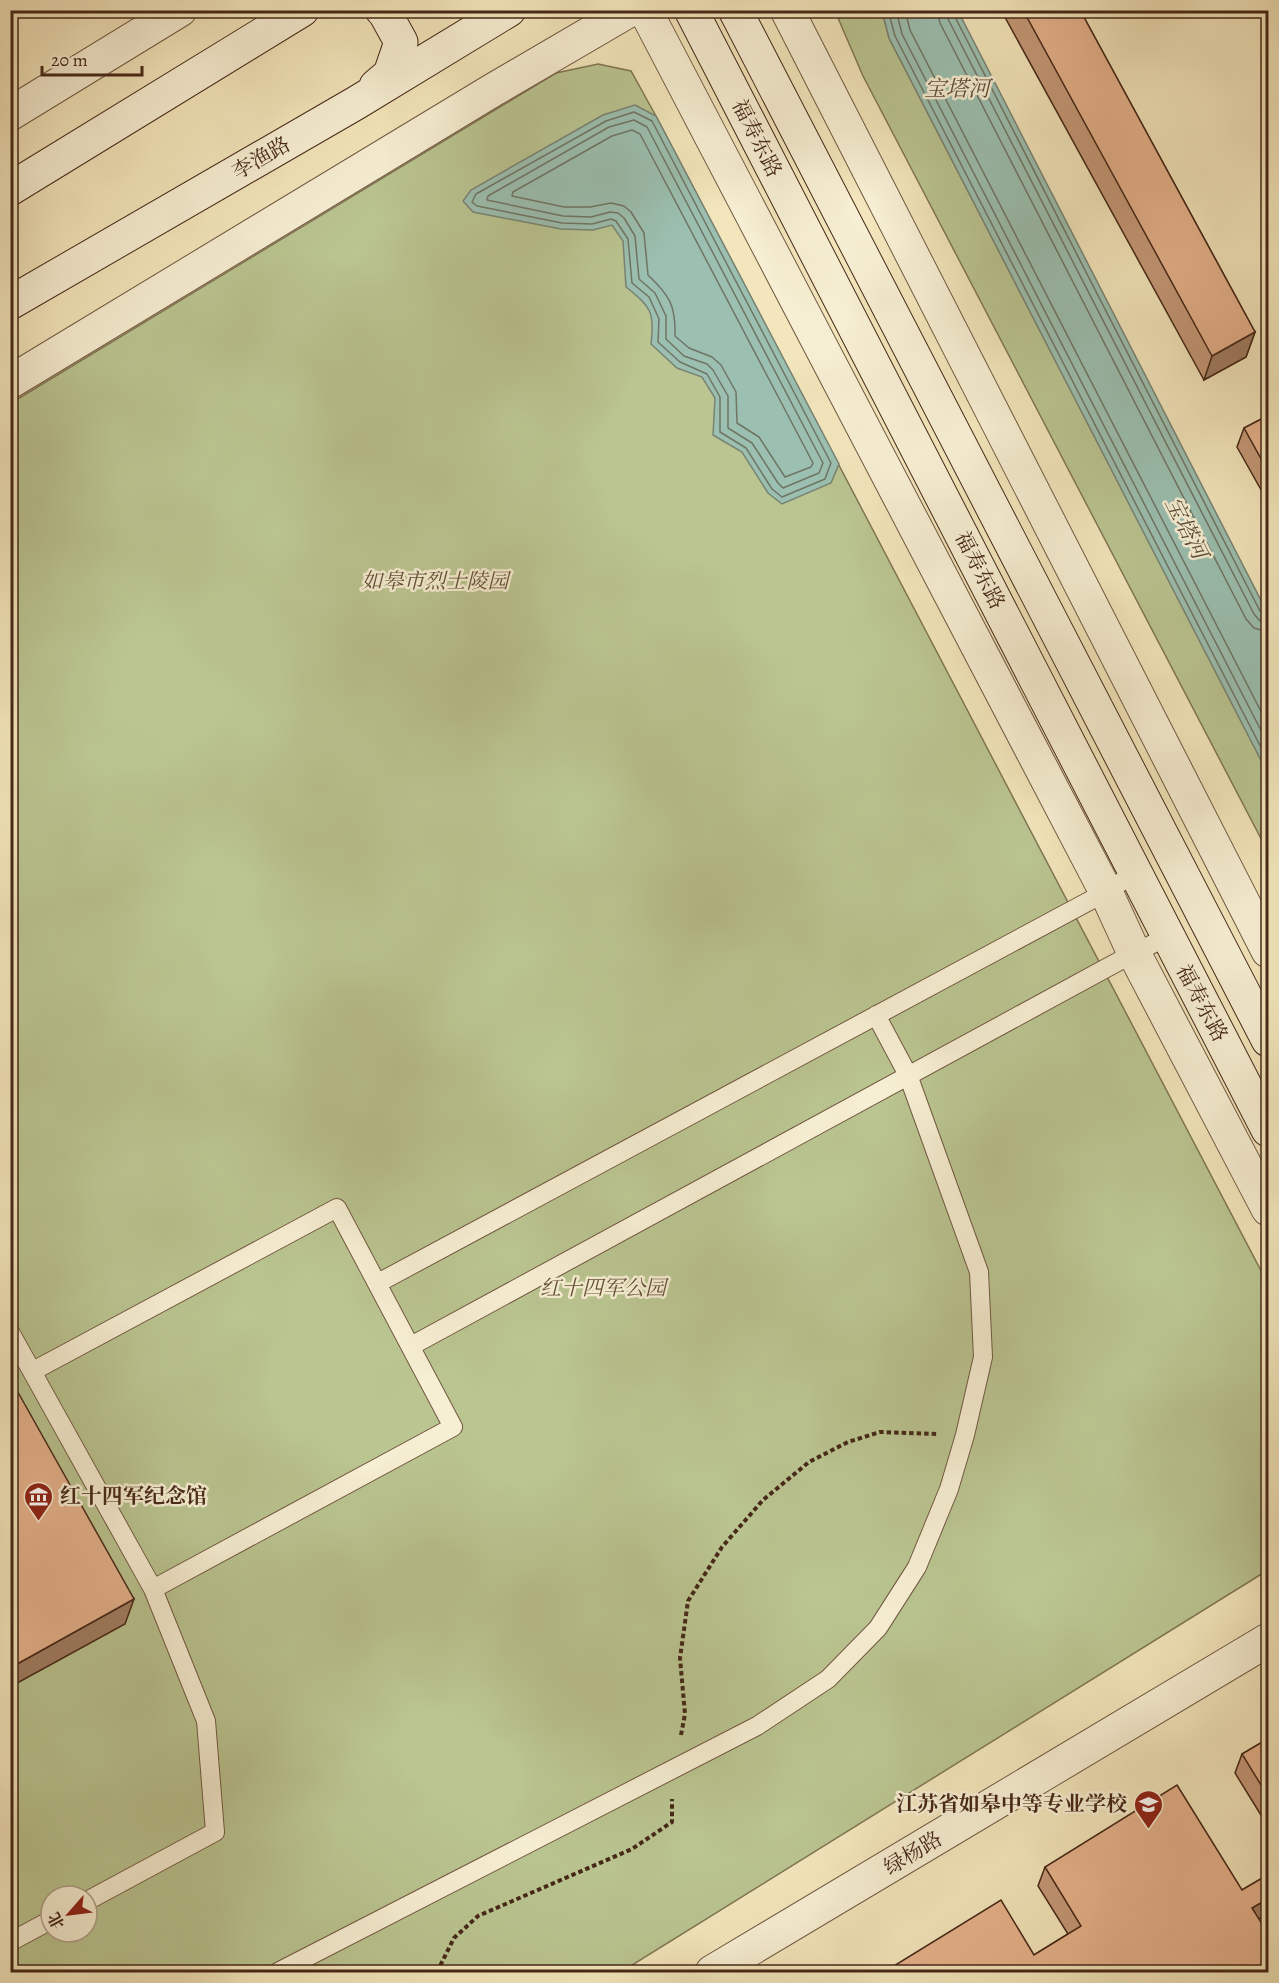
<svg xmlns="http://www.w3.org/2000/svg" width="1279" height="1983" font-family="Alegreya,'Noto Serif SC',serif">
<style>
.green{fill:#bac591;stroke:#807654;stroke-width:1.5;fill-rule:evenodd}
.water{fill:#9bc0b1;stroke:#798374;stroke-width:1.5}
.lines{fill:none;stroke-linecap:round;stroke-linejoin:round}
.shore{stroke:#707464;stroke-width:1.5}
.service-casing{stroke:#715841;stroke-width:20}
.minor-casing{stroke:#715841;stroke-width:35}
.tertiary-casing{stroke:#715841;stroke-width:35}
.secondary-casing{stroke:#462818;stroke-width:35}
.path{stroke:#462818;stroke-width:4;stroke-dasharray:4.5 3;stroke-linecap:butt}
.service{stroke:#f7efd3;stroke-width:18}
.minor{stroke:#f7efd3;stroke-width:33}
.tertiary{stroke:#f7efd3;stroke-width:33}
.secondary{stroke:#f7efd3;stroke-width:33}
.wall{fill:#c59978;stroke:#462818;stroke-width:1.5}
.shaded-wall{fill:#a07d62;stroke:#462818;stroke-width:1.5}
.building{fill:#e5b28c;stroke:#462818;stroke-width:1.5}
.labels{text-anchor:middle;dominant-baseline:central;stroke-width:5;stroke-linejoin:round;paint-order:stroke}
.street-label{font-size:21px;fill:#462818;stroke:#f7efd3}
.park-label{font-size:21px;font-style:italic;fill:#634f36;stroke:#f7efd3}
.poi-label{font-size:21px;font-weight:bold;fill:#462818;stroke:#f7efd3;text-anchor:start}
.water-label{font-size:22px;font-style:italic;fill:#5b4e3e;stroke:#f7efd3}
</style>
<rect width="100%" height="100%" fill="#f3e6bc"/>
<filter id="stains"><feTurbulence type="fractalNoise" baseFrequency=".00333" numOctaves="4"/><feColorMatrix values="0 0 0 0 .2 0 0 0 0 .09 0 0 0 0 .02 0 0 0 .5 -.17"/></filter>
<radialGradient id="worn" r=".72"><stop offset=".6" stop-color="#630" stop-opacity="0"/><stop offset="1" stop-color="#630" stop-opacity=".3"/></radialGradient>
<path class="green" d="M835 11H882L889 38 1268 772V852L863 76Z
M598 64 631 71 656 116 1268 1284V1570L621 1972H11V403L556 73ZM51 1896H87V1932H51Z"/>
<path class="water" d="M882 11H958L1268 614V774L889 38Z
M635 105 656 116 839 464 831 483 782 504 768 493 742 452 713 435 715 398 702 377 677 368 651 344C655 312 651 307 626 287L623 241 612 225 593 230 561 229 473 212 463 201 471 190 603 115Z"/>
<g class="lines">
<path class="shore" d="M888 10 895 36 1268 761
M896 10 902 34 1268 744
M905 10 910 30 1268 725
M937 10 940 23 1246 619 1254 628 1268 632
M946 10 948 19 1254 614 1260 621 1268 623
M954 10V15L1260 611 1264 614 1268 615
M634 112 652 121 831 463 825 479 782 497 772 489 746 448 720 432V397L707 374 680 362 658 342 659 319 649 297 632 283 628 239 616 221 611 219 592 224 562 223 477 206 472 202 476 194 606 121Z
M634 120 647 127 823 463 819 473 783 488 778 483 752 443 728 428V396L713 370 707 364 684 356 666 339V316L655 293 639 279 635 236 624 218 618 213 610 212 591 217 563 216 487 200 488 196 609 127Z
M632 130 640 134 813 463 811 467 785 477 759 437 737 423 736 392 721 365 712 357 689 348 675 336C676 305 669 295 648 275L644 233 631 212 624 206 611 203 590 207H564L512 196 513 192 612 136Z"/>
<defs>
<path id="service" d="M378 1283 1106 892 1136 872
M10 1332 153 1589 206 1721 215 1832 87 1901
M411 1346 1134 953 1167 937
M33 1371 337 1208 453 1427 153 1589
M10 1942 51 1920
M278 1972 757 1726 828 1679 878 1628 917 1567 949 1489 965 1435 983 1357 979 1272 908 1075 876 1015"/>
<path id="minor" d="M645 10 1106 892 1134 953 1268 1209
M787 10 1268 951
M10 114 180 10
M10 382 493 90 630 10"/>
<path id="tertiary" d="M712 1972 1268 1640"/>
<path id="secondary" d="M691 10 1268 1130
M735 10 1268 1040
M376 86 390 74 401 42 385 13 382 10
M10 189 302 10
M10 303 356 103 509 10"/>
</defs>
<use href="#service" class="service-casing"/>
<use href="#minor" class="minor-casing"/>
<use href="#tertiary" class="tertiary-casing"/>
<use href="#secondary" class="secondary-casing"/>
<path class="path" d="M681 1735 685 1714 680 1658 688 1601 722 1547 763 1500 809 1462 848 1442 880 1432 939 1434
M437 1972 454 1938 478 1916 632 1849 672 1822V1799"/>
<use href="#service" class="service"/>
<use href="#minor" class="minor"/>
<use href="#tertiary" class="tertiary"/>
<use href="#secondary" class="secondary"/>
</g>
<path class="wall" d="M1001 10H1080L1255 332 1246 357 1204 380Z
M1269 415V504L1237 447 1244 428Z
M1269 1738V1828L1235 1773 1242 1754Z
M1045 1867 1242 1890 1269 1874V1913L1258 1919 1034 1955 1068 1934 1038 1886Z"/>
<path class="shaded-wall" d="M1255 332 1246 357 1204 380 1212 356Z
M134 1599 125 1624 10 1687V1668Z
M1269 1898V1913L1245 1927 1252 1908Z"/>
<path class="building" d="M1023 10H1080L1255 332 1212 356Z
M1269 415V473L1244 428Z
M10 1378 134 1599 10 1668Z
M1269 1738V1798L1242 1754Z
M1177 1785 1242 1890 1269 1874V1898L1252 1908 1269 1935V1972H884L1001 1900 1034 1955 1081 1926 1045 1867Z"/>
<defs>
<symbol id="museum-pin" viewBox="-11 -11 22 30"><path d="M0 17L-7.5 6A9.5 9.5 0 1 1 7.5 6Z" fill="#8f2418" stroke="#f7efd3"/><path d="M0-6L6-3V-2H-6V-3ZM-5-1h2V3h-2ZM-1-1h2V3h-2ZM3-1h2V3H3ZM-6 4H6V6H-6Z" fill="#fff"/></symbol>
<symbol id="school-pin" viewBox="-11 -11 22 30"><path d="M0 17L-7.5 6A9.5 9.5 0 1 1 7.5 6Z" fill="#8f2418" stroke="#f7efd3"/><path d="M0-5L7-2L0 1L-7-2ZM-4 1L0 2.5L4 1V4Q0 6-4 4Z" fill="#fff"/></symbol>
</defs>
<g fill-rule="evenodd">
<use href="#museum-pin" x="22" y="1480" width="33" height="45"/>
<use href="#school-pin" x="1132" y="1788" width="33" height="45"/>
</g>
<g class="labels">
<g class="street-label">
<text transform="translate(757 138) rotate(63)">福寿东路</text>
<text transform="translate(261 158) rotate(-30)">李渔路</text>
<text transform="translate(980 570) rotate(63)">福寿东路</text>
<text transform="translate(1202 1003) rotate(62)">福寿东路</text>
<text transform="translate(913 1853) rotate(-31)">绿杨路</text>
</g>
<g class="park-label">
<text x="435" y="581">如皋市烈士陵园</text>
<text x="603" y="1288">红十四军公园</text>
</g>
<g class="poi-label">
<text x="60" y="1496">红十四军纪念馆</text>
<text x="1127" y="1804" text-anchor="end">江苏省如皋中等专业学校</text>
</g>
<g class="water-label">
<text x="957" y="89">宝塔河</text>
<text transform="translate(1186 528) rotate(63)">宝塔河</text>
</g>
</g>
<rect width="1279" height="1983" fill="none" stroke="#f3e6bc" stroke-width="36"/>
<rect x="12" y="12" width="1255" height="1959" fill="none" stroke="#462818" stroke-width="3"/>
<rect x="18" y="18" width="1243" height="1947" fill="none" stroke="#462818" stroke-width="1.5"/>
<g transform="translate(69 1914) rotate(242)"><circle r="28" fill="#f7efd3" stroke="#b09f88" stroke-width="1.5"/>
<path d="M0-4.5L10 22L0 15L-10 22Z" fill="#8f2418"/>
<text y="-9" font-size="16" font-weight="bold" text-anchor="middle" fill="#462818">北</text>
</g>
<path d="M42 66v9h100v-9" fill="none" stroke="#462818" stroke-width="3"/>
<text x="51" y="66" font-size="18" fill="#462818" stroke="#f7efd3" stroke-width="4.5" paint-order="stroke">20 m</text>
<rect width="100%" height="100%" filter="url(#stains)"/>
<rect width="100%" height="100%" fill="url(#worn)"/>
</svg>
